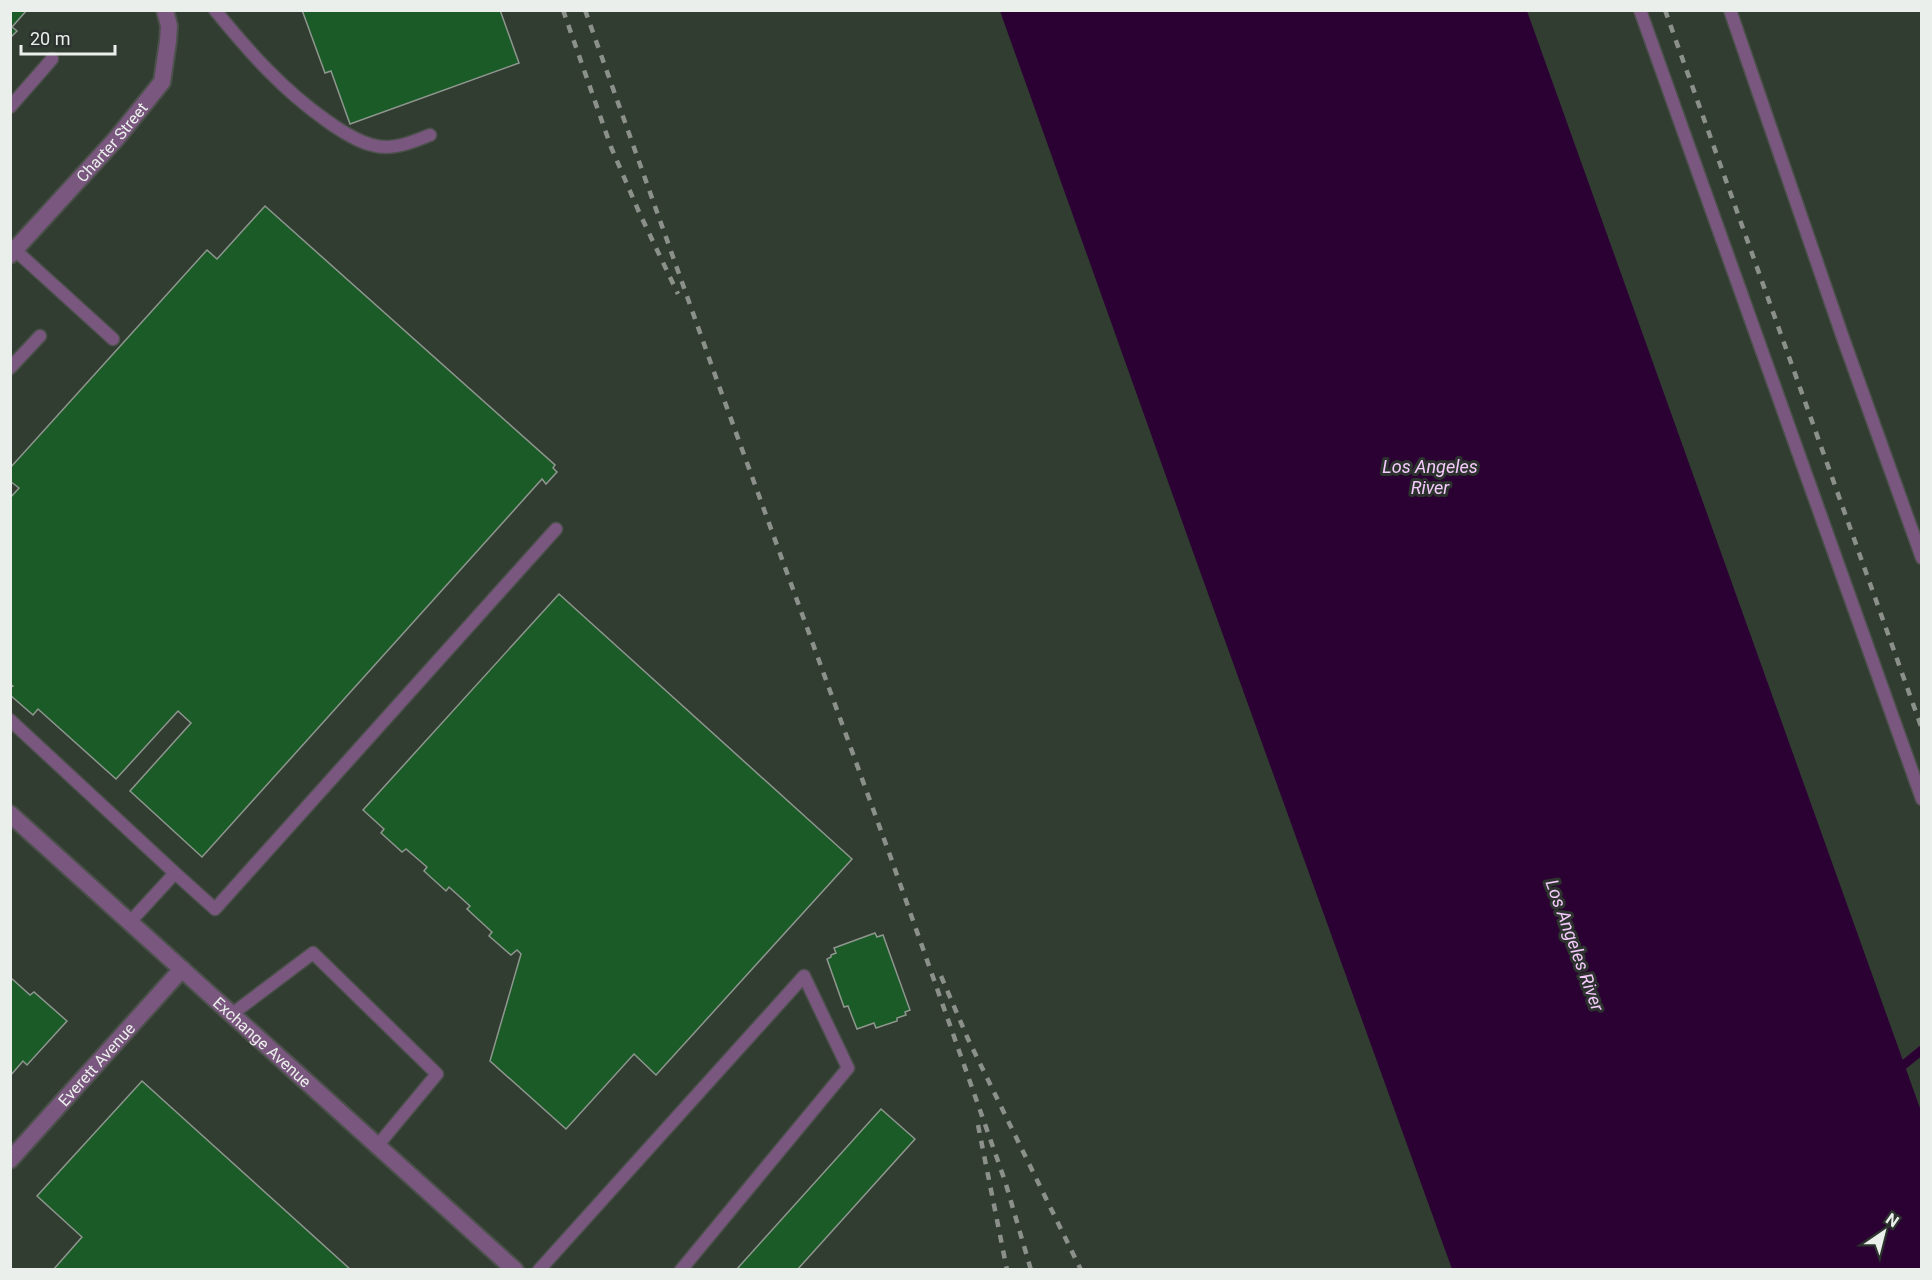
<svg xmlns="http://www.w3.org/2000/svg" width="1932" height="1280" font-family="Roboto,sans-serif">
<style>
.built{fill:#323d32}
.water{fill:#2b0033}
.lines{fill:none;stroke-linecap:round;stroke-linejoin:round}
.stream{stroke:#2b0033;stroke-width:9}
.building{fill:#1a5b27;stroke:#8f968f;stroke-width:1.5}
.service-casing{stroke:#4b504b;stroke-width:15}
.minor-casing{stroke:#4b504b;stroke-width:20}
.service{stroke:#79577f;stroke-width:12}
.minor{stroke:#79577f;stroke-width:16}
.rail{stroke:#8b908b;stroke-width:4.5;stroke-dasharray:8 8;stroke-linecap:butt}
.labels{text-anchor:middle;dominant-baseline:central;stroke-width:6;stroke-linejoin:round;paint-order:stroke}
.street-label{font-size:16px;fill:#ebefeb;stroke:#2c322d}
.water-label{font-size:18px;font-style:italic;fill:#f5cafc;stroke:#2c322d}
</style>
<rect width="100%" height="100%" fill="#2c322d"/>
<path class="built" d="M11 11H1921V1269H11Z"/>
<path class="water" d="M1000 11H1527L1921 1111V1269H1452L1197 563Z"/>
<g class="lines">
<path class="stream" d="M1896 1071 1922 1050"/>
</g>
<path class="building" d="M10 10H27L12 27 17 31 10 38Z
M302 10H500L519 63 350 124 331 71 325 73Z
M265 206 555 465 553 468 557 472 546 484 542 479 202 857 130 791 191 723 178 711 116 779 38 709 33 715 10 695V688L13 686 10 684V498L19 488 10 481V468L207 250 217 259Z
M559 594 852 859 656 1075 634 1054 566 1129 490 1061 521 954 517 950 511 955 489 936 492 932 467 909 470 906 449 887 446 891 424 871 427 867 406 849 402 852 381 833 384 829 363 810Z
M875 933 877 937 883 935 910 1010 905 1012 906 1015 897 1018V1021L876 1028 874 1023 857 1029 848 1006 844 1007 827 959 831 957V955L836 953 834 948Z
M10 977 30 995 34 992 67 1021 27 1065 23 1061 10 1076Z
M142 1081 351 1270H53L82 1237 37 1196Z
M881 1109 915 1139 797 1270H736Z"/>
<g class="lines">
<defs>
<path id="service" d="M215 10C250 53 283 90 327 121 341 131 356 141 372 145 393 151 412 142 430 135
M1640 10 1922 799
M1730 10 1843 338 1922 558
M10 107 52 59
M15 250 113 339
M10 368 40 336
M10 720 175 873 130 922
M175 873 215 909 556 529
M232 1014 313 953 437 1074 378 1145
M539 1270 804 976 848 1068 681 1270"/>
<g id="minor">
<path id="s1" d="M10 255 116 139 162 82 168 41 169 26 165 10"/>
<path id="s2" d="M10 814 515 1270"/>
<path id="s3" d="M10 1160 182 969"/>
</g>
</defs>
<use href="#service" class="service-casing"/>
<use href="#minor" class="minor-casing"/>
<use href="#service" class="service"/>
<use href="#minor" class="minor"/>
<path class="rail" d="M563 10 611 147 639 212 678 294
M585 10 719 386 892 861 1005 1181 1031 1270
M1665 10 1922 729
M941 976 968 1039 1081 1270
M978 1125 1007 1270"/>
</g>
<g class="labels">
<g class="street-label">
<text stroke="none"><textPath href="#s1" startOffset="152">Charter Street</textPath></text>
<text stroke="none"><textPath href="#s2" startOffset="340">Exchange Avenue</textPath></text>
<text stroke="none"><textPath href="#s3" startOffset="129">Everett Avenue</textPath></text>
</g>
<g class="water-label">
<text x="1430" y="466">Los Angeles<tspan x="1430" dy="21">River</tspan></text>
<text transform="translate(1575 945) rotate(70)">Los Angeles River</text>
</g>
</g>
<rect width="1932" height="1280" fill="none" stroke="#ebefeb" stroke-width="24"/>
<g transform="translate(1884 1232) rotate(35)" stroke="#2c322d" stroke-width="4.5" paint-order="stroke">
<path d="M0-4.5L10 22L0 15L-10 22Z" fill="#ebefeb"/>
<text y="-9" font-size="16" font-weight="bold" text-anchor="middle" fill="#ebefeb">N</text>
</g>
<path d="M21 45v9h94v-9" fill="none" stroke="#ebefeb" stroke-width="3"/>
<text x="30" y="45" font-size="18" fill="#ebefeb" stroke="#2c322d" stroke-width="4.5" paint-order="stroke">20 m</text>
</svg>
